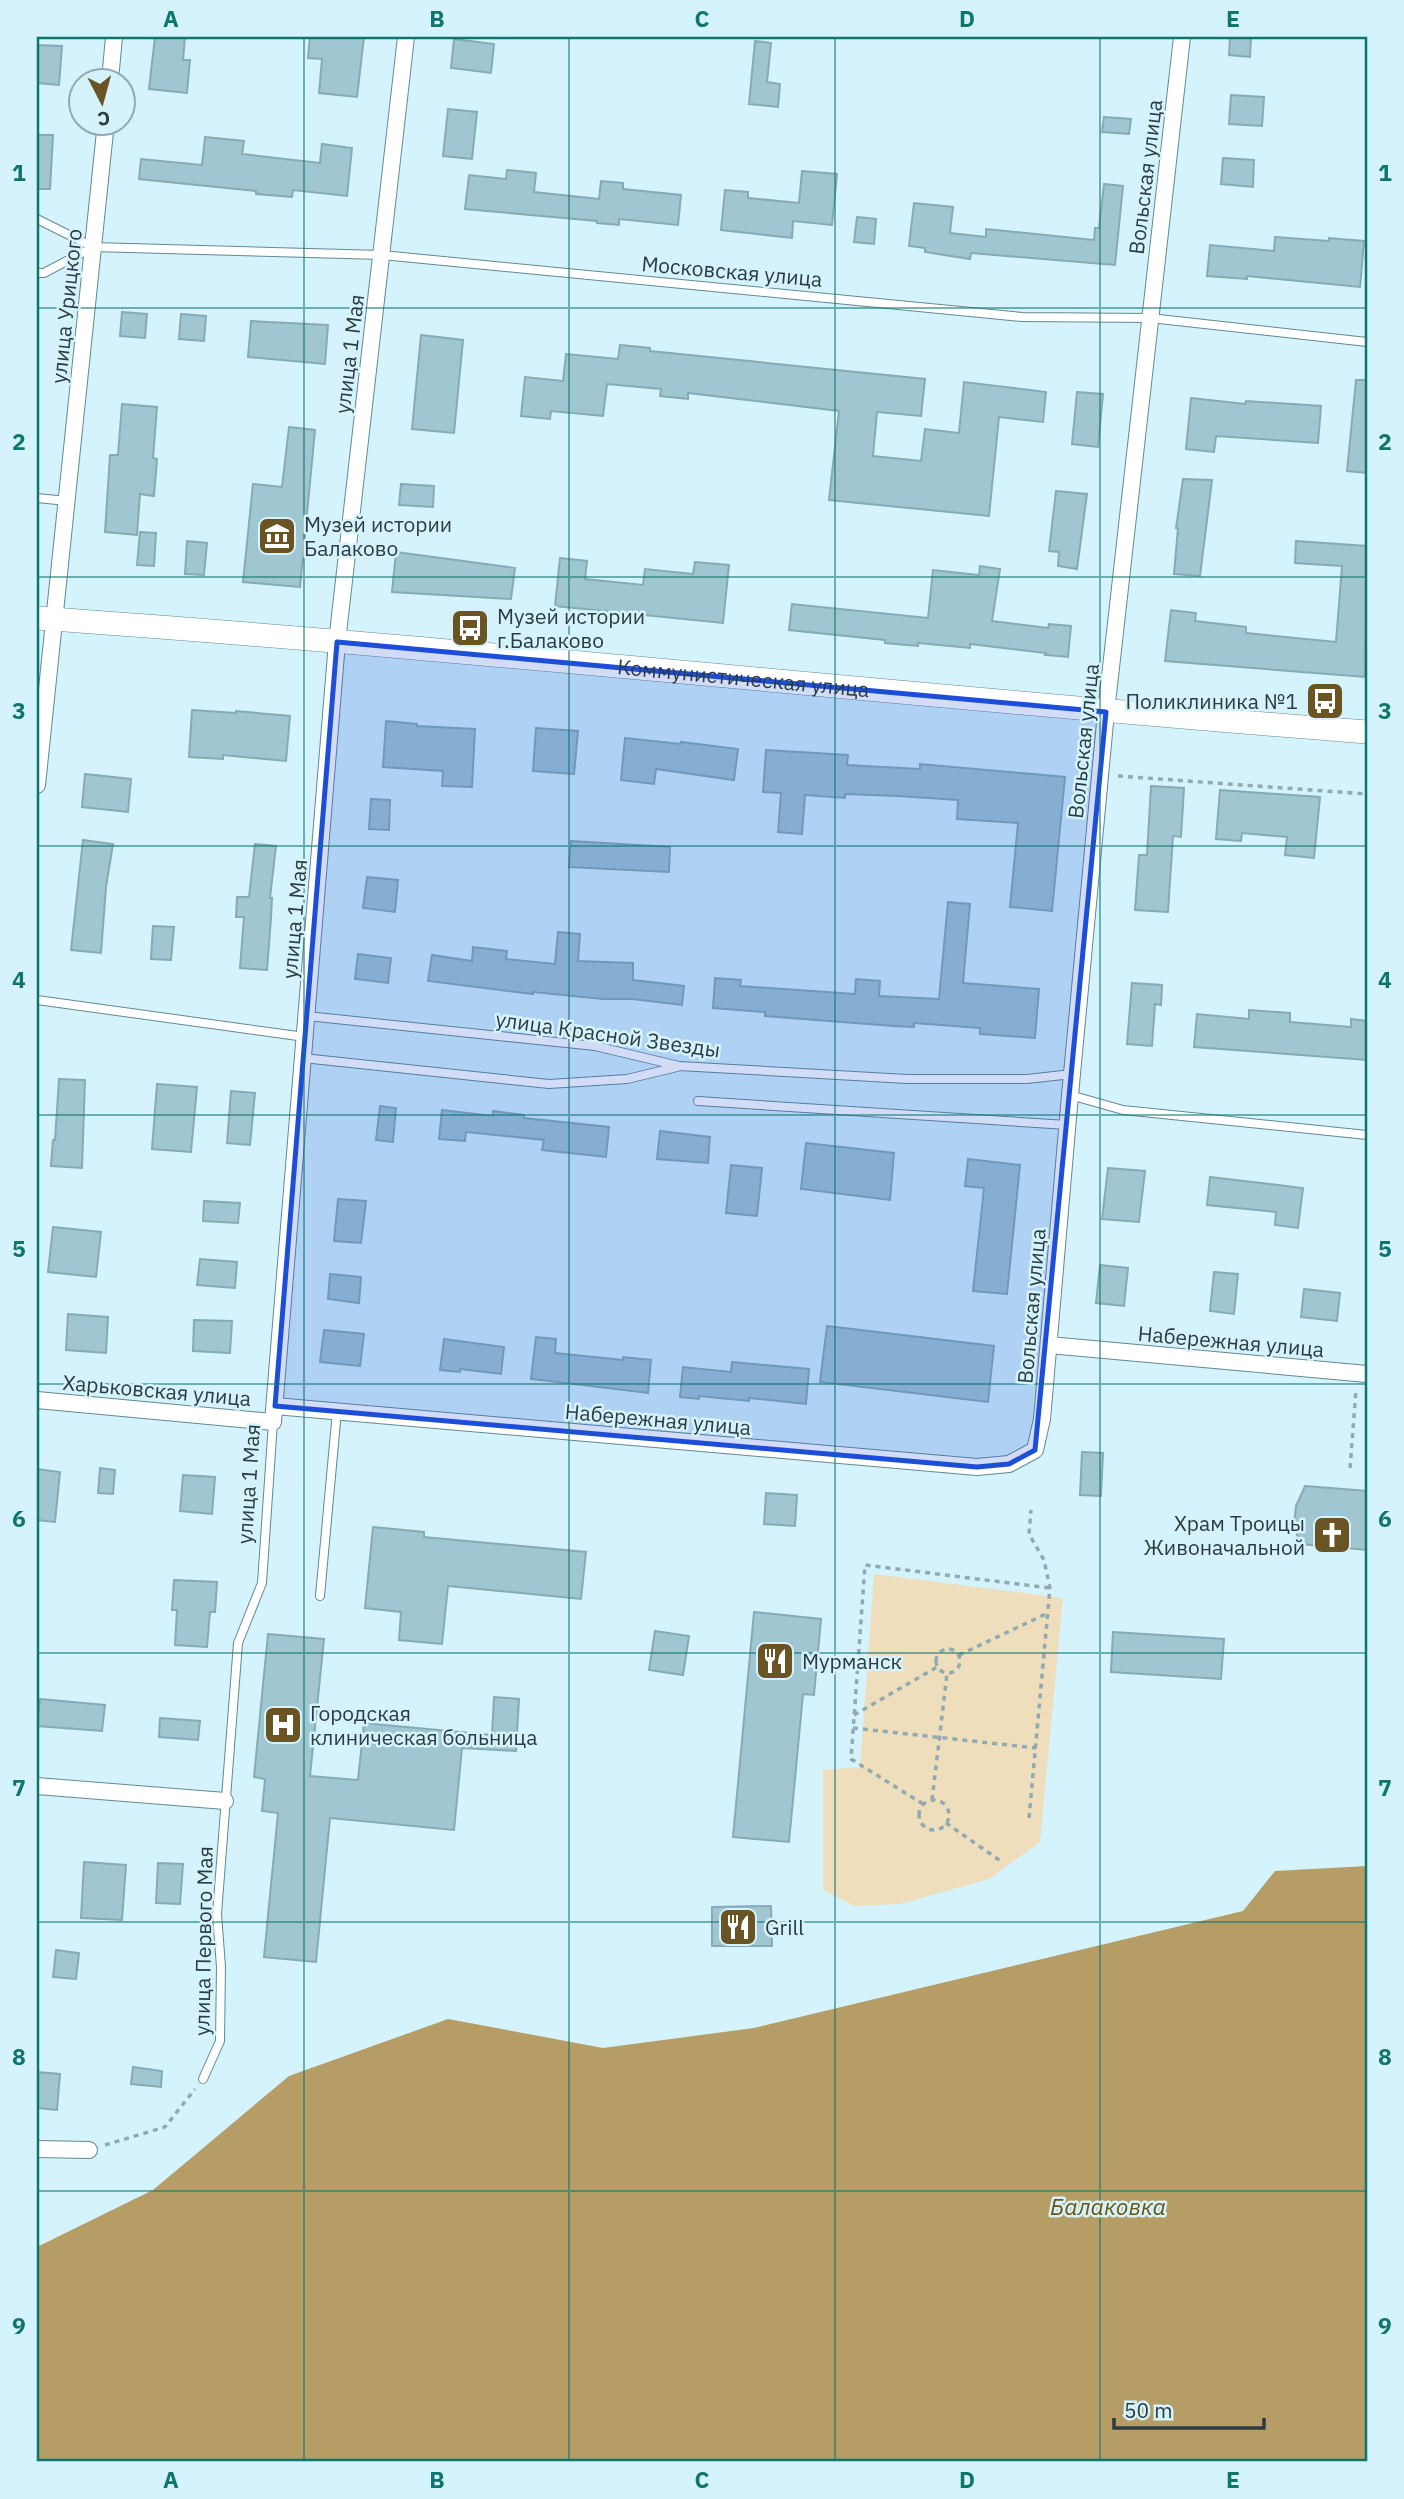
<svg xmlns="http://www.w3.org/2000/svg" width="1404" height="2499" font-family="'IBM Plex Sans',sans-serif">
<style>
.green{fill:#efdebb}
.water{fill:#b69c65}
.building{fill:#a0c6d1;stroke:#85abb5;stroke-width:2}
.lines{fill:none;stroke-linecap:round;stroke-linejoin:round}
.lane-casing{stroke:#648993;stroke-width:10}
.street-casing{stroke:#648993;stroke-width:18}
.secondary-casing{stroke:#648993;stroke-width:24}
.path{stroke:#91aab1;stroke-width:3.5;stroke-dasharray:5 5;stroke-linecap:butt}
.lane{stroke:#fff;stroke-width:8}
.street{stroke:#fff;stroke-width:16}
.secondary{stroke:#fff;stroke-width:23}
.marked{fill:#1d4ed8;fill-opacity:0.2;stroke:#1d4ed8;stroke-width:5;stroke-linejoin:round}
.grid{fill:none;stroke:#0f766e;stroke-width:2;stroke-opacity:0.55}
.labels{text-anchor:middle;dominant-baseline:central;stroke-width:5;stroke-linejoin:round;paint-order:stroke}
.street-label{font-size:21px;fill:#2c3c41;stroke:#d4f3fc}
.poi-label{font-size:21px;fill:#2c3c41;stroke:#d4f3fc;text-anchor:start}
.water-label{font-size:23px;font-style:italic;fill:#6e530f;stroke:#d4f3fc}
.neatline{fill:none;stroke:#0f766e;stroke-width:2.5}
.grid-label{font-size:23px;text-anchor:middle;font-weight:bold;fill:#0f766e}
</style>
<rect width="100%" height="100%" fill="#d4f3fc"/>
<path class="green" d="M874 1574 1063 1598 1040 1842 989 1879 900 1904 854 1906 823 1890V1770L860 1767Z"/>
<path class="water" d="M1367 1866V2462H37V2247L153 2190 289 2076 448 2019 603 2048 754 2028 1243 1911 1275 1871Z"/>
<path class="building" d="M155 37H185L183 60H190L187 93 149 89Z
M310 37H364L357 97 319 93 322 59 308 58Z
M1230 37H1251L1250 57 1229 55Z
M454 39 494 44 491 73 451 68Z
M755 41 771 43 767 82 780 84 778 107 749 104Z
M37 45 62 46 59 85 37 83Z
M1231 95 1264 97 1262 126 1229 124Z
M448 109 477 112 472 159 443 156Z
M1104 117 1131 119 1129 134 1102 132Z
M37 135H53L50 189H37Z
M205 137 244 141 242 154 320 163 322 144 352 148 347 196 293 190 292 197 256 194V191L139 179 141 159 202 165Z
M1223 158 1254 160 1253 187 1221 184Z
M507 170 536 173 534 192 599 199 601 181 623 183V189L681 195 678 225 619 219V225L597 223V221L465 209 469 175 506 179Z
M802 171 837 174 832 225 793 221 792 238 721 230 725 190 748 192V198L799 203Z
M1104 184 1123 186 1115 265 971 253 970 259 925 252V248L909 246 914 203 953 207 950 233 986 237V229L1094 240 1095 228H1099Z
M857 217 876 219 874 244 854 242Z
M1275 237 1329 241V238L1364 241 1360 287 1247 276V279L1207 276 1210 245 1274 251Z
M122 312 147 314 145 338 120 336Z
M181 314 206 316 204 341 179 339Z
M251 321 328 325 325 364 248 357Z
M421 335 463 340 454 433 412 429Z
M620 345 650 348V351L925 379 921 416 877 412 873 456 921 461 925 429 959 433 964 382 1046 392 1043 422 999 417 989 516 829 500 839 411 688 393V399L660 396 661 389 607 384 603 416 551 411 550 419 521 416 525 377 563 381 566 354 618 359Z
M1356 380H1367V473L1347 471Z
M1077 392 1103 394 1098 447 1072 444Z
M1191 398 1245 404 1246 401 1321 406 1318 443 1216 436 1214 452 1186 449Z
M122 404 157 407 153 458 157 459 154 496 140 494 137 535 105 532 110 455H118Z
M289 427 315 430 300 587 243 582 253 484 282 487Z
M1183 479 1212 480 1200 576 1174 574 1178 528H1176Z
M401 484 434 486 433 507 399 505Z
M1056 491 1087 494 1077 569 1058 566 1059 552 1049 551Z
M140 532 156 533 154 566 137 565Z
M187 541 207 543 204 575 185 574Z
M1296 541 1367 546 1365 677 1165 661 1171 610 1196 613 1195 621 1246 627V633L1336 642 1342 566 1295 563Z
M396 552 515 568 511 599 392 592Z
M560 558 587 561 585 579 643 585 645 569 693 574 695 562 729 565 723 623 555 606Z
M980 566 1000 569 992 621 1048 628 1049 624 1071 626 1068 657 1045 655 1046 653 970 644V648L918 643V646L885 643V640L789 630 792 604 928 618 933 570 979 575Z
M192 710 236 713V711L290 716 286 761 223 755V759L189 757Z
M386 721 417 724V726L475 729 472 787 442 786 443 771 383 767Z
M536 728 578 731 574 774 533 771Z
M625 738 681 744V742L738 749 734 780 656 769 654 784 621 780Z
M766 750 848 755 847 765 920 769V764L1065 777 1052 911 1010 907 1018 823 957 819 958 800 898 796 845 794V798L805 795 802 834 778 832 781 793 763 792Z
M85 774 131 779 128 812 82 807Z
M1151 786 1184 788 1181 837 1173 836 1168 912 1135 910 1139 855H1147Z
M1220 790 1320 797 1314 858 1285 855 1287 837 1242 833 1241 841 1216 839Z
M371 799 390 800 389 830 369 829Z
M83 840 113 844 106 887 101 953 71 950Z
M571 841 670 847 669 872 569 867Z
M255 844 276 846 270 898H272L271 918 267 970 240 968 244 917H236L237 897H249Z
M367 877 398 880 395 912 363 908Z
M948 902 970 904 963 983 1039 989 1035 1038 980 1034V1028L914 1023V1027L893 1026 765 1016V1012L713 1008 715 978 741 980 740 986 855 994 856 979 880 981 879 996 939 999Z
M153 926 174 927 171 960 151 959Z
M558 932 580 934 578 961 633 963V980L684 986 682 1005 632 999H603L533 992V994L428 981 432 955 472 961 473 947 507 951 506 959 555 964Z
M358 954 391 958 388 983 355 979Z
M1132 983 1162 985 1161 1005 1155 1004 1152 1046 1127 1044Z
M1249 1010 1290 1013V1022L1351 1027V1019L1367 1021V1060L1194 1047 1197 1014 1249 1019Z
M59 1079 85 1080 82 1168 51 1166 53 1140H55Z
M157 1084 197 1087 191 1152 152 1149Z
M231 1091 255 1093 250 1145 227 1143Z
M380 1106 396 1108 393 1142 376 1140Z
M442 1110 493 1116V1111L524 1115V1118L609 1127 606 1157 542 1150 544 1140 466 1132 465 1141 439 1139Z
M660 1131 710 1137 708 1163 657 1159Z
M806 1143 894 1153 890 1200 801 1189Z
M968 1159 1020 1165 1007 1294 973 1291 984 1188 965 1186Z
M731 1165 762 1168 757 1216 726 1213Z
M1108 1168 1145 1171 1139 1222 1102 1219Z
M1210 1177 1303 1188 1298 1228 1275 1225 1276 1212 1207 1205Z
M338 1199 366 1201 361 1243 334 1241Z
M204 1201 240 1203 238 1223 203 1221Z
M53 1227 101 1232 96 1277 48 1272Z
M200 1259 237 1262 235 1288 197 1285Z
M1100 1265 1128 1268 1124 1306 1096 1303Z
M1214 1272 1238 1274 1234 1314 1210 1311Z
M330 1274 361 1277 359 1303 328 1299Z
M1304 1289 1340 1293 1337 1321 1301 1317Z
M68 1314 108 1317 106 1353 66 1350Z
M194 1320 232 1321 230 1353 193 1351Z
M827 1326 994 1346 988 1402 820 1382Z
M324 1330 364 1334 360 1366 320 1362Z
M536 1337 556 1339 555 1353 623 1360V1357L651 1360 648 1393 531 1379Z
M444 1339 504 1347 501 1374 460 1369V1372L440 1370Z
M732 1362 809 1369 806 1404 749 1398V1401L699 1396V1399L680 1397 683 1367 731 1372Z
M1082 1452 1103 1453 1101 1496 1080 1495Z
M100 1468 115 1470 113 1494 98 1493Z
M37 1469 60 1472 55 1522 37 1520Z
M183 1475 215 1477 212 1514 180 1511Z
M1305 1486 1367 1491V1550L1300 1544 1294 1525 1296 1506Z
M766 1493 797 1495 795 1526 764 1524Z
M373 1527 424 1532V1537L586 1552 581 1599 448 1586 442 1644 399 1640 401 1612 365 1608Z
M174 1580 217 1582 215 1612H210L207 1647 175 1645 177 1610H172Z
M754 1612 821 1619 814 1695 803 1694 789 1842 733 1837Z
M655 1631 689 1636 683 1675 649 1670Z
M1113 1632 1224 1639 1221 1679 1111 1672Z
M268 1634 324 1639 310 1776 358 1780 364 1723 492 1735 494 1697 519 1699 516 1751 462 1748 454 1830 330 1818 316 1962 264 1957 278 1813 262 1811 265 1779 254 1777Z
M40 1699 105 1705 102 1731 37 1726Z
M160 1718 200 1721 198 1740 159 1737Z
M84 1862 126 1865 122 1920 81 1918Z
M158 1863 183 1864 180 1904 156 1903Z
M771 1906 772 1946H712V1907Z
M56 1950 79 1953 76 1979 53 1977Z
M133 2067 162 2071 161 2087 131 2084Z
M37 2072 60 2074 57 2110 37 2108Z"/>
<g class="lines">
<defs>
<path id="lane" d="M37 219 93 247 382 255 1022 317 1150 318 1367 342
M37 273H44L93 247
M37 498 67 501
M37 1000 305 1037
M307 1016 595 1046 679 1066 907 1079H1027L1072 1074
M303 1058 549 1084 627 1079 677 1067
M1070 1095 1123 1110 1367 1135
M698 1101 1067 1125
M320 1596 337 1411
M203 2079 220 2041 221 1967 217 1914 238 1643 262 1583 273 1422"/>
<path id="street" d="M110 80 114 37
M37 785 106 122
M1049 1345 1367 1374
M37 1400 273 1422 337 642 406 37
M275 1406 977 1467 1009 1464 1035 1450 1042 1419 1070 1095 1106 712 1182 37
M37 1786 225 1801
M37 2149 89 2150"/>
<g id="secondary">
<path id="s1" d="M37 618C481 649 923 698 1367 732"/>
</g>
</defs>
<use href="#lane" class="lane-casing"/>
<use href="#street" class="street-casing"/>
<use href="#secondary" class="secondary-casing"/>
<path class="path" d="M1118 776 1367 794
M1350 1468 1356 1390
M936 1661a12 12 0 1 1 24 0a12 12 0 1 1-24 0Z
M959 1655 1048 1613
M854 1715 937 1667
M853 1728 1036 1748
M932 1800 947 1674
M919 1815a15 15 0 1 1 30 0a15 15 0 1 1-30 0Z
M923 1804 851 1759 865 1565 1050 1588
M1029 1818 1050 1588 1044 1560 1029 1534 1031 1510
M946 1823 1002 1862
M105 2145 165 2127 195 2089"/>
<use href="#lane" class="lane"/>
<use href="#street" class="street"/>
<use href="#secondary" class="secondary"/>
</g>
<path class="marked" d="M337 642 1106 712 1035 1450 1009 1464 977 1467 275 1406Z"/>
<path class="grid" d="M304 37V2462M569 37V2462M835 37V2462M1100 37V2462M37 308H1367M37 577H1367M37 846H1367M37 1115H1367M37 1384H1367M37 1653H1367M37 1922H1367M37 2191H1367"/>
<defs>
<symbol id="museum-square" viewBox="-11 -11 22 22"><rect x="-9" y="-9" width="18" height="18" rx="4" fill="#6a5424" stroke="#d4f3fc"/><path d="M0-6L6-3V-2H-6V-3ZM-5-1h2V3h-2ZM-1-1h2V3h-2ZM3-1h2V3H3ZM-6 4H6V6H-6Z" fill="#fff"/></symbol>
<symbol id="bus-square" viewBox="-11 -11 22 22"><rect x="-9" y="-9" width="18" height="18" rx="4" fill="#6a5424" stroke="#d4f3fc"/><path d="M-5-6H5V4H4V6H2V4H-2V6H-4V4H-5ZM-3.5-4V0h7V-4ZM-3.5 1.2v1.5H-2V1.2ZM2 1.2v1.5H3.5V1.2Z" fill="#fff"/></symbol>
<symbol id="church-square" viewBox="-11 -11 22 22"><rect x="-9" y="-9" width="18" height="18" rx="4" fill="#6a5424" stroke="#d4f3fc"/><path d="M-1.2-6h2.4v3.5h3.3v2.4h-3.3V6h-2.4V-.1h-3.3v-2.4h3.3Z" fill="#fff"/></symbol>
<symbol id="restaurant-square" viewBox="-11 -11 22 22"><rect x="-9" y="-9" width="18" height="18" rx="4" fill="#6a5424" stroke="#d4f3fc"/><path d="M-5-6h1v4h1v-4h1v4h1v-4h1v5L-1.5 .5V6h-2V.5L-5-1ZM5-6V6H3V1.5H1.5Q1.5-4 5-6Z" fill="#fff"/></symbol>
<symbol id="hospital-square" viewBox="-11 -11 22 22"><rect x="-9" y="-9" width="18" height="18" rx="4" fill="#6a5424" stroke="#d4f3fc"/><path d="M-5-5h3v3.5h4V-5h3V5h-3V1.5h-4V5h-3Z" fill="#fff"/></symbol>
</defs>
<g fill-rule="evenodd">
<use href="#museum-square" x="255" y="514" width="44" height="44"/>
<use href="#bus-square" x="448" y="606" width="44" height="44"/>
<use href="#bus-square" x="1303" y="679" width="44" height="44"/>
<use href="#church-square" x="1310" y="1513" width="44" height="44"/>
<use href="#restaurant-square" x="753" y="1639" width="44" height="44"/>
<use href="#hospital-square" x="261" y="1703" width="44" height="44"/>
<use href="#restaurant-square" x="716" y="1905" width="44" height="44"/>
</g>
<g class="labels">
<g class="street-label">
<text transform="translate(1145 177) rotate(-83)">Вольская улица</text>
<text transform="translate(732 271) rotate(5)">Московская улица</text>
<text transform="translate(66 306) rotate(-84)">улица Урицкого</text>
<text transform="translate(349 354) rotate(-83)">улица 1 Мая</text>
<text stroke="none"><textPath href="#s1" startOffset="709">Коммунистическая улица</textPath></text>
<text transform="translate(1083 741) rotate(-84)">Вольская улица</text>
<text transform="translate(294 919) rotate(-85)">улица 1 Мая</text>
<text transform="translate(608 1034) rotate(8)">улица Красной Звезды</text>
<text transform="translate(1031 1306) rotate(-85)">Вольская улица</text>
<text transform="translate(1231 1341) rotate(5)">Набережная улица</text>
<text transform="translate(157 1390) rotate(5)">Харьковская улица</text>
<text transform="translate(658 1419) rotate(5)">Набережная улица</text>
<text transform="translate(248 1484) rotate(-86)">улица 1 Мая</text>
<text transform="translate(203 1941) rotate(-89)">улица Первого Мая</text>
</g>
<g class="poi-label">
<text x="304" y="524">Музей истории<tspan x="304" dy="24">Балаково</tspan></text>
<text x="497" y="616">Музей истории<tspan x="497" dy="24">г.Балаково</tspan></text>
<text x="1298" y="701" text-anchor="end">Поликлиника №1</text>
<text x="1305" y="1523" text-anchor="end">Храм Троицы<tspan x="1305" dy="24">Живоначальной</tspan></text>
<text x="802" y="1661">Мурманск</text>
<text x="310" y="1713">Городская<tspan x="310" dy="24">клиническая больница</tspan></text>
<text x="765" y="1927">Grill</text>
</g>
<g class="water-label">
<text x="1108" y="2206">Балаковка</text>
</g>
</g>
<rect width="1404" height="2499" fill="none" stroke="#d4f3fc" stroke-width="77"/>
<g transform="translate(102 102) rotate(174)"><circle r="33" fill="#d4f3fc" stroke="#91aab1" stroke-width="2"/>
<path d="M0-5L12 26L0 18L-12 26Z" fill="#6a5424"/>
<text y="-10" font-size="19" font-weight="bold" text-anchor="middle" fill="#2c3c41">С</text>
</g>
<path d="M1114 2418v10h150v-10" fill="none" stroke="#2c3c41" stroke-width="3.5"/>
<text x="1124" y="2418" font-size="21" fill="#2c3c41" stroke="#d4f3fc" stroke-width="5" paint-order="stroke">50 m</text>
<rect x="38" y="38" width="1328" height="2422" class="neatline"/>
<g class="grid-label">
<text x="171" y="27">A</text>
<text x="437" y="27">B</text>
<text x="702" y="27">C</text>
<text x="967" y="27">D</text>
<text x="1233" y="27">E</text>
<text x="19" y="181">1</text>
<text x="1385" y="181">1</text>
<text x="19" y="450">2</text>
<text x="1385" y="450">2</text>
<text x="19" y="719">3</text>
<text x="1385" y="719">3</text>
<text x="19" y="988">4</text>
<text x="1385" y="988">4</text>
<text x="19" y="1257">5</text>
<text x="1385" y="1257">5</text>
<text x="19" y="1527">6</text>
<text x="1385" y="1527">6</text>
<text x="19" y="1796">7</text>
<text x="1385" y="1796">7</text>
<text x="19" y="2065">8</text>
<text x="1385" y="2065">8</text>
<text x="19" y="2334">9</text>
<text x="1385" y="2334">9</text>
<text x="171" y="2488">A</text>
<text x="437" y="2488">B</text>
<text x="702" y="2488">C</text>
<text x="967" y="2488">D</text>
<text x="1233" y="2488">E</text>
</g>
</svg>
